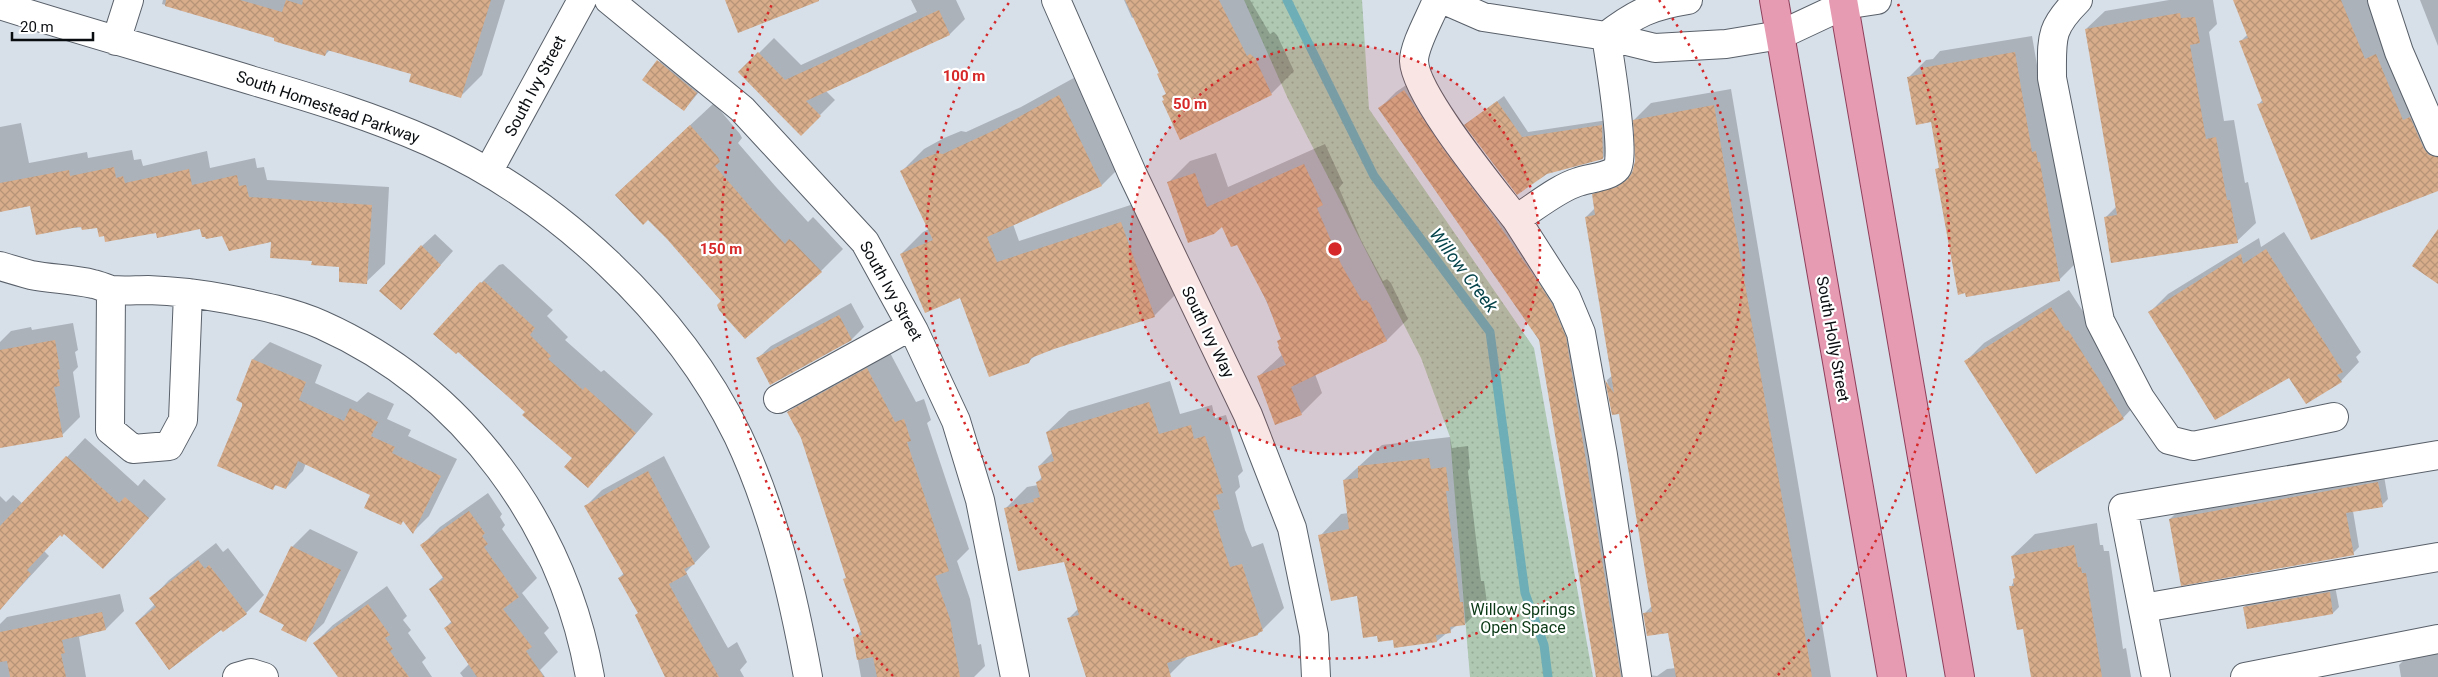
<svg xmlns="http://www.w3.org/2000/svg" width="2438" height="677" font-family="Roboto,sans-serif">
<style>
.park{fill:url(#park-dots)}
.shadow{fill:#0003}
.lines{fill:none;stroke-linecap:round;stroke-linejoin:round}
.stream{stroke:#6daeb7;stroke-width:9}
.building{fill:url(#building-cross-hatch)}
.minor-casing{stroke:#596069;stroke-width:30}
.major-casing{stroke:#8e3e59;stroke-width:30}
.minor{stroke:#fff;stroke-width:28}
.major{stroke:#e69bb3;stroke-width:28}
.ring{fill:none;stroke:#d62828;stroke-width:2.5;stroke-dasharray:2.5 5}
.labels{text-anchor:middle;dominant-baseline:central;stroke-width:4.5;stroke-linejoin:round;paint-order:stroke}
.street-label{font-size:16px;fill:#0a0d10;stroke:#fff}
.park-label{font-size:16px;fill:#0b3916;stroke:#fff}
.water-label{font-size:18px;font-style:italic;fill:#06444b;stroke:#fff}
.centre{fill:#d62828;stroke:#fff;stroke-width:2.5}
.ring-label{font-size:15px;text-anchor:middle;font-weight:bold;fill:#d62828;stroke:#fff;stroke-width:4.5;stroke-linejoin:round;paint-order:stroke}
</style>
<defs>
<pattern id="park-dots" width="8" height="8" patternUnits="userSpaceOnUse" patternTransform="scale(1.25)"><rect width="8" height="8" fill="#afc8b1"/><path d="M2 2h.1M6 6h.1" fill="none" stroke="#95ab97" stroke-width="1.8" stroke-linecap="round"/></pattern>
<pattern id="building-cross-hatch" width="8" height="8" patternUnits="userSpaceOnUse" patternTransform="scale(1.25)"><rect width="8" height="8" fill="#d7ad8b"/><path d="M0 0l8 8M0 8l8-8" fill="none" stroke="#b79477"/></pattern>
</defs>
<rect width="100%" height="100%" fill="#d7dfe9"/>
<path class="park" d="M1244 0H1362L1369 109 1534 348 1593 677H1470L1450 437 1421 358 1288 99Z"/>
<path class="shadow" d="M163 0H505L482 75 460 97 413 73 330 50 325 55 276 37 162 4Z
M911 0H956L965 19 950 34 826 91 835 100 801 134 740 72 774 38 801 65 917 12Z
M1124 0H1250L1270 34 1274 32 1277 35 1294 71 1271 94 1163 96 1167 93 1160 73 1134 17 1132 18Z
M2169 0H2213L2217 24 2209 32 2224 121 2234 120 2245 183 2248 182 2256 223 2237 241 2105 218 2117 206 2086 29 2105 11Z
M2234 0H2367L2383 42 2438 119V187L2259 104 2263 99 2240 42 2248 34Z
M2420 0H2438V46Z
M2032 36 2049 135 2077 262 2059 280 1937 170 1940 166 1932 121 1909 77 1926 60 1933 59 1940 51Z
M671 48 709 80 684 110 644 80Z
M1081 74 1124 163 1102 185 1013 224 1019 241 1143 201 1176 294 1154 316 1053 348 1035 356 1028 362 961 297 901 254 923 232 929 229 902 171 924 149 944 138 961 131 966 132 1021 107Z
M1422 74 1558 271 1641 674 1657 676 1667 669 1676 668 1669 631 1644 614 1652 606 1620 412 1613 413 1607 380 1613 375 1586 217 1595 208 1594 195 1610 178 1634 171 1636 161 1634 120 1651 103 1731 89 1831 677H1597L1540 339 1380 108 1396 92Z
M1504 96 1528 132 1608 120 1609 152 1603 158 1466 125Z
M714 103 740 134 742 138 738 143 776 187 808 222 813 217 816 220 843 249 821 271 723 301 640 172Z
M21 123 29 163 87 152 88 158 132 150 134 160 141 159 143 166 207 151 210 168 255 158 257 168 264 167 267 180 389 187 385 264 366 282 341 266 313 260 273 240 223 234 201 227 105 234 98 226 59 229 31 204 0 211V127Z
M1325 144 1343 183 1339 188 1362 242 1383 281 1387 279 1391 283 1408 319 1387 340 1315 374 1322 393 1301 414 1259 376 1283 354 1282 338 1250 263 1238 243 1222 225 1169 182 1190 161 1216 153 1228 187Z
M2284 232 2361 352 2356 357 2359 362 2341 381 2289 376 2150 312 2168 294 2259 238 2261 247Z
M435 234 453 251 413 296 422 246Z
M503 264 553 310 547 316 568 337 565 340 601 372 604 370 653 414 606 468 574 458 526 412 481 283 499 265Z
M2069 290 2084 313 2086 312 2141 399 2123 418 1966 361 1984 343Z
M851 303 864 327 852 339 758 358 771 346Z
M73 323 78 350 75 352 78 367 73 372 80 417 62 435 0 446V342L11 331 31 327 32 330Z
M270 342 322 365 315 383 357 402 368 392 394 404 387 419 411 430 408 436 457 459 429 516 413 532 404 520 400 524 372 494 306 463 303 471 286 488 277 484 273 488 244 402 238 399 253 359Z
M888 349 916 402 924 399 931 420 927 423 969 549 957 561 970 599 978 645 981 644 985 666 974 677H861L854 638 862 630 845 579 847 577 802 438 789 412 809 392Z
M1170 381 1180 414 1212 405 1215 418 1226 415 1243 471 1238 476 1240 487 1235 492 1245 530 1252 547 1263 543 1284 608 1258 634 1189 655 1170 674 1161 677H1087L1068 619 1079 608 1065 561 1006 508 1027 487 1038 485 1037 482 1042 477 1039 466 1053 452 1047 432 1069 411Z
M1450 437 1452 448 1468 446 1470 468 1468 471 1481 581H1484L1487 603 1465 624 1457 625 1437 641 1394 639 1378 635 1358 594 1320 536 1341 514 1348 513 1344 480 1382 445Z
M85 438 138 486 144 479 166 499 121 549 65 533 61 534 44 551 49 556 0 609V496L6 502 13 495 23 504Z
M664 456 710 547 686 572 725 643 728 648 737 642 747 662 740 670 744 677H666L651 647 653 645 639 613 619 578 624 573 586 506 602 490Z
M2384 476 2388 499 2382 505 2353 511 2359 547 2353 553 2170 519 2176 513Z
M488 493 502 514 500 517 505 525 502 529 537 578 522 593 549 628 544 633 558 652 540 670 545 677H463L460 673 469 664 445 628 452 621 430 589 444 576 422 545 440 527Z
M2097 523 2100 545H2103L2104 551H2109L2123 649 2126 648 2131 677H2032L2024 628 2011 587 2016 577 2012 556 2035 534Z
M310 529 358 552 324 623 305 641 285 624 292 547Z
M216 543 223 552 228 548 264 595 246 613 223 631 221 628 136 623 155 604 151 599 169 580Z
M387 586 407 616 403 620 411 630 408 633 426 658 422 662 432 677H340L315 643 333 625Z
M2335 586 2339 607 2333 613 2248 627 2244 607 2250 601Z
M120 594 124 611 106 629 79 637 86 677H0V624L7 617Z
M2438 653V677H2401L2399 665 2405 659Z"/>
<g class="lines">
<path class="stream" d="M1287 0 1374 176 1490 332 1525 593 1544 645 1548 677"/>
</g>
<path class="building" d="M166 0H240L282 12 286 0 302 5 303 0H491L461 98 409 82 411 74 327 50 325 56 280 43 274 41V38L165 6Z
M725 0H819V1L738 33Z
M1125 0H1219L1247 56 1250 54 1255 58 1272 95 1180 140 1162 101 1164 100 1162 96 1166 94 1157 74 1159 73Z
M2233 0H2341L2365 59 2376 54 2403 120 2410 117 2424 149 2429 155 2438 157V191L2311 240 2257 104 2263 103 2239 41 2248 38Z
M939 10 950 35 806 101 821 116 801 136 738 72 758 52 785 80Z
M2180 13 2181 18 2195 17 2200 43 2190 45 2206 139 2216 137 2227 200H2230L2238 243 2111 263 2104 217 2117 215 2085 29Z
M2015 52 2032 152 2036 151 2038 162H2040L2060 281 1966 297 1965 293 1958 295 1935 169 1939 168 1931 122 1916 125 1907 77 1922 74 1921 68Z
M657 60 697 93 684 111 642 80Z
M1404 90 1444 150 1491 213 1542 288 1552 304 1566 337 1621 677H1596L1539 340 1378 108Z
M1059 95 1102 186 987 237 997 262 1121 222 1155 317 1054 349 1031 358 1029 363 989 377 960 298 925 313 900 254 933 240 900 171 920 160 937 153 943 154 997 129Z
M1497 101 1522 137 1602 125 1603 159 1547 174 1517 195 1464 125Z
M1714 105 1795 573 1812 677H1676L1668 633 1647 636 1643 613 1652 612 1619 414 1612 415 1605 380 1614 393 1585 217 1595 215 1592 194 1617 187 1628 179 1632 173 1635 161 1633 120Z
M690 125 718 157 720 162 715 166 753 210 785 244 789 239 793 242 822 272 745 339 719 310 717 305 721 301 667 239 648 220 643 225 615 195Z
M1304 164 1323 205 1317 208 1341 264 1362 301 1366 300 1370 304 1387 341 1291 387 1302 415 1275 425 1257 376 1286 365 1278 347 1279 346 1277 341 1281 339 1267 302 1237 245 1231 247 1222 227 1214 234 1188 243 1167 182 1195 173 1207 207Z
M114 167 116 178 123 176 125 183 189 169 192 185 237 175 239 186 246 185 249 197 372 205 367 284 339 282V267L311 265 312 261 270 258 271 242 229 251 222 236 206 239 205 237H202L200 229 157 238 156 233 105 242 104 236 99 237 97 228 82 230 81 227H78L36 235 30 206 0 212V183L69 170 70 176Z
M2438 229V284L2412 266Z
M421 245 441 265 401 310 379 291Z
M2266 249 2343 372 2337 375 2342 382 2306 404 2289 378 2215 420 2148 312 2241 254 2243 264Z
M484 281 535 328 530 335 551 356 548 359 583 390 585 387 636 433 588 488 564 467 572 458 522 415 525 412 458 352 456 354 433 334 480 282 482 283Z
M2051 307 2066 331 2068 330 2124 419 2036 474 1964 361Z
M839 315 852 340 770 385 756 358Z
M55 340 60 369 57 370 60 386 54 387 63 437 0 448V350Z
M252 359 306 382 299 400 344 421 350 408 378 422 371 436 395 447 392 453 441 476 413 534 403 521 401 525 364 508 370 495 298 461 286 489 275 485 273 490 217 466 242 406V403L236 400Z
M867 368 895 422 904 419 911 441 907 442 949 571 935 576 950 619 960 677H877L873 657 857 660 853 637 862 635 843 579 846 578 801 438 787 412Z
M1149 402 1159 434 1191 425 1194 439 1205 436 1223 493 1216 495 1220 509 1213 511 1225 552 1230 567 1242 564 1263 631 1258 633V635L1167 663 1171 677H1086L1067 618 1079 615 1064 562 1018 571 1004 508 1034 502 1033 499 1040 497 1036 482 1042 480 1038 466 1054 461 1046 432Z
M66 456 119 503 125 497 149 518 103 569 64 534 62 537 60 535 27 570 31 574 0 610V526Z
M1429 458 1431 469 1446 467 1449 491H1446L1460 602H1463L1465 625 1450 627 1451 633 1436 635 1437 642 1394 648 1393 640 1378 642 1377 636 1363 638 1357 596 1331 601 1318 535 1349 529 1343 480 1358 478V466Z
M648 471 695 564 684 569 687 574 669 584 719 677H665L635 615 638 613 618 578 624 575 584 506Z
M2378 482 2383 507 2346 513 2354 555 2181 586 2169 519Z
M469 511 485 533 482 536 488 544 484 547 519 597 503 609 532 647 526 651 544 677H477L444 628 452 623 429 589 444 579 420 545Z
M2074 545 2078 567H2081L2082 573H2086L2102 677H2031L2023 629 2017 630 2009 586H2014L2013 579 2015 578 2011 556Z
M291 546 341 570 306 642 281 630 284 625 259 612Z
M198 560 205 569 209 565 247 614 223 632 221 630 169 670 135 623 156 607 149 598Z
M2330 592 2333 614 2247 629 2243 607Z
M368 604 390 635 385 638 393 649 390 651 409 677H338L313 643Z
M102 612 106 630 62 640 65 653 61 654 66 677H10L7 661 0 662V632Z"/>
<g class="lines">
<defs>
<path id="minor" d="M609 0 742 109 865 242 914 331 956 421 980 500 1015 677
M1056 0 1132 173 1248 415 1292 528 1314 635 1316 677
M1437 0C1431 16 1414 45 1414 61 1415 95 1493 189 1516 219
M1444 0 1483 17 1606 36 1655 48 1726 44 1780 35 1844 5 1877 0
M2078 0C2049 29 2052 38 2052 78L2100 321 2140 398 2169 440 2193 446 2334 417
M2382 0 2399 52 2438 142
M0 5C85 32 172 56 257 82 315 99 374 117 430 142 555 198 678 312 738 436 774 512 793 595 808 677
M1606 36C1609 55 1626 158 1617 168 1610 177 1589 178 1578 182 1558 188 1534 208 1516 219L1566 297 1581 333 1603 455 1637 677
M1606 36C1636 13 1651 6 1688 0
M116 41 129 0
M488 172 582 0
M0 266C10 269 20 272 31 275 51 279 73 279 93 284 100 285 106 289 112 290 124 291 136 290 148 290 174 291 201 294 227 299 258 305 293 312 322 325 465 389 563 525 590 677
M111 290 110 430 133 449 169 446 183 420 188 293
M778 399 911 326
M2143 608 2438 557
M237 677 251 673 264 677
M2156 677 2123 508 2438 455
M2245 677 2438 639"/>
<path id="major" d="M1774 0 1892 677
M1843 0 1960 677"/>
</defs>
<use href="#minor" class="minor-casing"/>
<use href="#major" class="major-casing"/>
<use href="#minor" class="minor"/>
<use href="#major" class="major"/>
</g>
<circle cx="1335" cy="249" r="205" fill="#d62828" fill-opacity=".12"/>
<g class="ring">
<circle cx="1335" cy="249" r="205"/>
<path d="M1659 0A409 409 0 1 1 1011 0"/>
<path d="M893 676A614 614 0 0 1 772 4M1898 4A614 614 0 0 1 1777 676"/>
</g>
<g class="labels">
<g class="street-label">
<text transform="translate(535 86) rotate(-62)">South Ivy Street</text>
<text transform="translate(328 107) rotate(19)">South Homestead Parkway</text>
<text transform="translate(891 291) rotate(61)">South Ivy Street</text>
<text transform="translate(1208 332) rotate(64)">South Ivy Way</text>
<text transform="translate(1833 339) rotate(80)">South Holly Street</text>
</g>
<g class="park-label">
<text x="1523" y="609">Willow Springs<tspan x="1523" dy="18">Open Space</tspan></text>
</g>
<g class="water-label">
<text transform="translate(1464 270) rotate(53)">Willow Creek</text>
</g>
</g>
<circle cx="1335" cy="249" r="8" class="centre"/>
<g class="ring-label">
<text x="964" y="81">100 m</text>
<text x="1190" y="109">50 m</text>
<text x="721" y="254">150 m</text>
</g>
<path d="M12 32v8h81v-8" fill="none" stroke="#0a0d10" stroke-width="2.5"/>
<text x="20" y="32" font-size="15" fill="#0a0d10" stroke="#ffffff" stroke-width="4" paint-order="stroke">20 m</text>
</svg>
